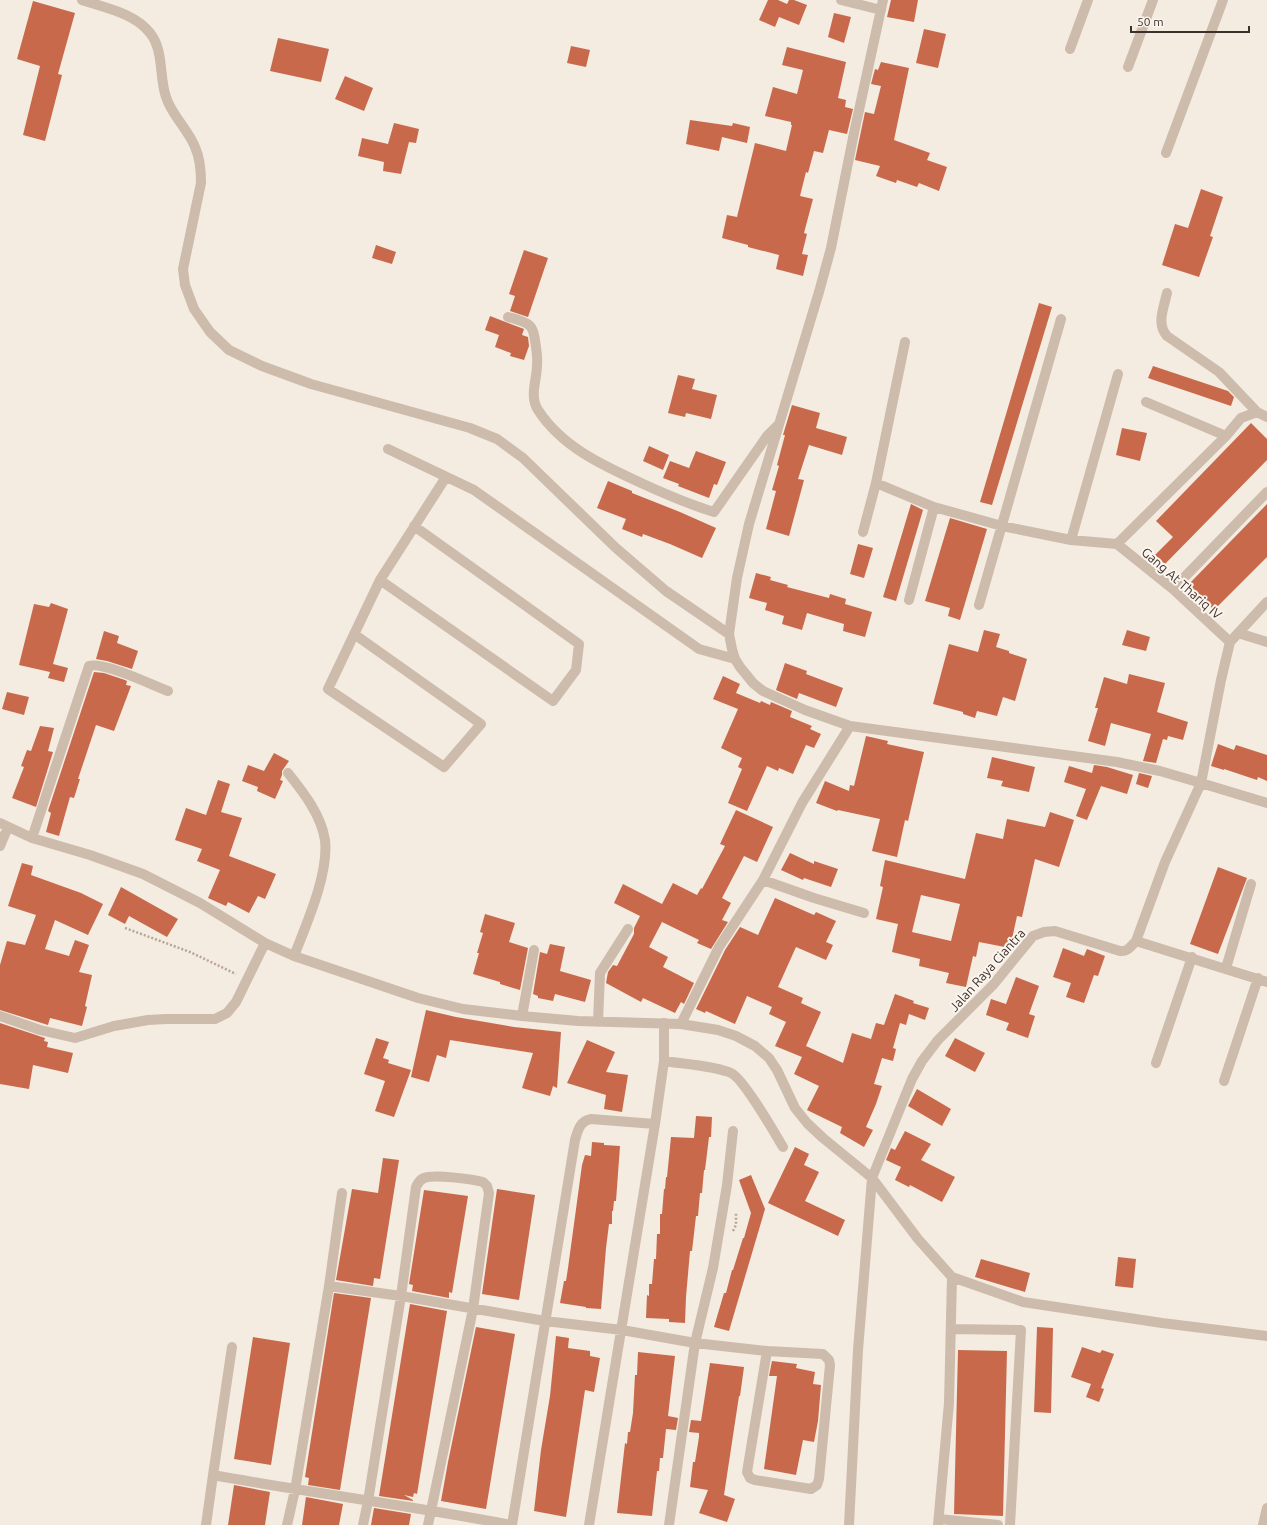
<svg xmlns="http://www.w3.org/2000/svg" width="1267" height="1525" font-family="Ubuntu,sans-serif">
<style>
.building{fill:#c8694b;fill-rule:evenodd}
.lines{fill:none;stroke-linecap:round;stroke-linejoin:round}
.path{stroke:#b9a596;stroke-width:2.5;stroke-dasharray:2 2;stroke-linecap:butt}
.minor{stroke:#cdbbac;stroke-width:10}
.labels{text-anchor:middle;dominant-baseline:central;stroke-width:4;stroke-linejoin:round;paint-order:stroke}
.street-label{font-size:13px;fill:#3b302b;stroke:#fbf5ee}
</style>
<rect width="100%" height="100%" fill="#f4ebe1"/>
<path class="building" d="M768 0H778L787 4 789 0H794L807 5 799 25 779 17 775 27 759 20Z
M891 0H918L914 22 887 17Z
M33 1 75 13 58 74 62 75 45 141 23 135 40 66 17 59Z
M834 13 851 17 844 43 828 37Z
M924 29 946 34 938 68 916 63Z
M278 38 329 49 321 82 270 71Z
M571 46 590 50 586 67 567 63Z
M787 47 846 62 838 98 846 100 845 107 853 109 847 134 829 130 823 153 814 151 808 173 806 172 800 196 813 199 804 233 807 234 802 254 808 255 803 276 776 269 779 255 748 247V245L722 238 727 215 737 217 755 143 786 151 792 125H791V122L765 116 773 87 797 94 803 70 782 65Z
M881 62 909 68 894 140 930 153 927 160 947 167 939 191 919 183 917 187 897 180 896 183 876 176 880 166 855 160 865 112 874 114 881 86 871 84 875 69 878 70Z
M345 76 373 88 364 111 335 99Z
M690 120 732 126 733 123 750 127 747 143 722 137 719 151 686 144Z
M394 123 419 129 416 143 409 142 401 174 383 171 384 162 358 156 362 138 388 144Z
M1201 189 1223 197 1210 236 1213 237 1199 277 1162 265 1175 224 1188 228Z
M376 245 396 252 392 264 372 258Z
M524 250 548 258 528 317 510 311 515 296 509 294Z
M1039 303 1052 307 992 505 980 502Z
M490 316 524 329 522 335 528 337 529 346 524 360 510 356 511 353 495 347 499 335 485 330Z
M1153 366 1228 391 1234 397 1231 406 1148 378Z
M678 375 695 379 692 389 717 395 711 419 686 413 685 417 668 413Z
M792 405 820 413 816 428 847 437 842 455 809 445 798 479 804 480 789 536 766 529 776 491 772 490 779 466 777 465 785 435H783Z
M1251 423 1267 439V460L1165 564 1155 555 1173 537 1156 521Z
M1122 428 1147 433 1140 461 1116 455Z
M649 446 669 455 663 470 643 461Z
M696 451 726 462 717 485 714 484 709 498 678 486 679 484 663 478 670 461 689 468Z
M608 481 632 491V493L680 512 716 528 702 558 670 544 643 534 642 537 622 529 626 519 597 508Z
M911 504 923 510 896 601 883 597Z
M1267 504V557L1214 610 1188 585Z
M950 518 987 529 960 620 948 616 950 608 925 601Z
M858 544 873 548 864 578 850 574Z
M756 573 771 577 770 580 788 585 787 587 829 598 830 594 846 599 845 604 872 612 865 637 843 631 844 624 807 613 802 630 782 624 784 616 765 610 767 603 749 598Z
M51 603 68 609 53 664 68 668 64 682 48 678 50 672 19 665 34 604 49 607Z
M984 630 1000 634 996 647 1009 651V653L1027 659 1015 701 1003 697 997 716 977 711 975 718 963 714V712L933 704 949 644 978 652Z
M1127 630 1150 637 1146 651 1122 645Z
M104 631 119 636 117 643 138 651 132 669 107 661 96 659Z
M785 663 807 671 806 674 843 688 836 707 799 693 797 699 776 690Z
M94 672 104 673 125 680 127 681 126 685 131 686 114 731 96 725 78 779H80L74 798 70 797 59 836 46 832 51 813 48 811Z
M1129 674 1165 683 1157 712 1188 722 1183 740 1168 736 1167 740 1163 739 1156 763 1143 761 1151 734 1111 723 1105 746 1088 741 1098 708H1095L1104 677 1127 684Z
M723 676 740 684 736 693 760 703 761 701 770 705 771 702 792 711 790 717 812 726 810 729 821 734 814 748 806 745 793 774 779 768 778 771 767 766 747 811 728 803 742 769 738 767 742 758 721 748 738 709 713 699Z
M7 692 29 697 24 715 2 709Z
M40 726 54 728 48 751 53 752 36 807 12 798 24 767 21 766 27 750 31 751Z
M866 736 888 741 887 744 924 752 908 821 905 820 897 857 872 851 880 819 838 810 837 811 816 803 825 781 849 791 850 785 854 786Z
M1218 744 1234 750 1236 745 1267 755V781L1258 777 1257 780 1224 769V770L1211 766Z
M274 753 289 761 282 771V775L280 780 283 781 275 799 257 791 258 787 242 781 248 765 264 771Z
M992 757 1035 767 1029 792 1001 786 1003 781 987 778Z
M1094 765 1107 767 1133 775 1127 794 1101 786 1087 820 1076 816 1086 789 1064 782 1069 766 1092 773Z
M1139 773 1152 776 1148 788 1136 784Z
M218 780 230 784 221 812 242 818 229 856 276 874 265 899 258 896 249 913 228 902 226 906 208 898 220 870 197 861 202 849 175 840 186 808 206 815Z
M736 810 773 827 757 862 744 856 722 898 731 903 722 920 728 922 711 949 697 943 699 940 662 922 649 947 668 957 663 967 694 983 684 1004 681 1002 675 1013 643 998 641 1002 606 983 608 972 613 965 617 966 634 934V928L640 916 614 903 623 884 662 904 673 883 697 895 701 888 702 889 725 846 720 844Z
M1050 812 1074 820 1059 867 1035 859 1022 917 1017 916 1010 948 979 942 976 957 973 956 966 987 946 983 949 973 919 966 920 959 892 952 898 924 876 919 883 887 880 886 885 860 965 879 976 833 1003 839 1007 819 1045 827ZM921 895 960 904 951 941 912 932Z
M790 853 814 864V861L838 869 831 887 804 878 803 880 781 870Z
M22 863 33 866 31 875 81 893 103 904 88 935 55 920 45 949 69 956 75 940 89 945 79 972 92 975 85 1006 87 1007 82 1026 50 1018 48 1025 0 1010V965L7 941 25 945 36 915 8 906Z
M1218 867 1247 878 1218 954 1190 944Z
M121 887 178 919 167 937 129 916 125 924 108 915Z
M775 898 814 915 816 912 836 921 826 942 833 945 826 960 796 947 778 987 803 998 801 1003 821 1012 806 1046 843 1063 852 1033 871 1039 876 1023 884 1025 895 994 914 1001 913 1003 929 1008 925 1020 909 1014 906 1025 900 1023 893 1048 896 1049 893 1061 882 1058 874 1084 882 1086 876 1104 866 1127 873 1130 864 1147 840 1133 842 1127 807 1110 819 1086 794 1074 802 1057 775 1046 786 1022 769 1014 772 1007 747 996 735 1024 706 1011 705 1013 696 1009 725 950 740 927 758 935Z
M485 914 515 923 509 942 528 948 520 990 500 984V982L473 974 479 953H477L483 933 480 932Z
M550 944 565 947 560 971 591 980 585 1002 555 994 553 1001 538 998V996L533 994 540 952 547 954Z
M1063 948 1084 956 1087 949 1105 956 1098 976 1094 975 1084 1003 1066 997 1071 983 1053 977Z
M1016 977 1039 986 1029 1014 1035 1016 1028 1038 1006 1030 1009 1023 986 1015 991 999 1006 1004Z
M426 1010 456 1017 514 1027 561 1032 557 1088 553 1086 550 1096 522 1088 533 1053 450 1040 446 1058 437 1055 429 1082 411 1077Z
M0 1023 45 1038 44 1041 48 1042 47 1047 73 1053 68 1073 33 1065 29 1089 0 1084Z
M376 1038 389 1042 383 1058 389 1060 388 1063 411 1070 394 1117 375 1111 385 1081 364 1074Z
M955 1038 985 1053 975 1072 945 1056Z
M587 1040 615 1052 606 1072 628 1075 622 1112 604 1109 606 1095 567 1083Z
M917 1089 951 1109 942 1126 908 1106Z
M696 1116 712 1117 711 1137H709L705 1170H704L702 1193H700L698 1216H696L692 1251H690L686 1297 685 1323 669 1322V1319L646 1318 647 1295 649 1296V1284H652L654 1259H656L657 1234H660V1214H662L664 1189H665L666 1177H667L671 1137 694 1138Z
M905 1131 931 1144 921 1160 955 1177 942 1202 910 1185 909 1187 895 1180 901 1167 886 1160 891 1148 895 1150Z
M592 1142 604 1143V1145L620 1146 616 1201H614L613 1211H612V1224H609L606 1248 601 1309 586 1308V1307L560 1303 564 1281H566L568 1268 582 1165 585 1155 591 1156Z
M795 1147 809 1154 804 1165 819 1172 805 1201 845 1220 838 1236 768 1203Z
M383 1158 399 1160 380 1279 374 1278 373 1286 336 1280 352 1189 378 1193Z
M751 1175 765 1209 729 1331 714 1327 724 1293H726L732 1270H733L743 1238H744L751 1213 739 1180Z
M497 1189 535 1195 519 1300 482 1294Z
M424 1190 468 1196 452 1293 449 1292V1298L412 1291 413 1285 409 1284Z
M1118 1257 1136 1259 1133 1288 1115 1286Z
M981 1259 1030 1273 1025 1292 975 1277Z
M334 1293 371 1298 340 1490 308 1485 309 1478 305 1477Z
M410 1304 447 1311 417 1494 414 1493 413 1497 404 1495 413 1500V1501L379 1496Z
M476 1327 515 1334 486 1509 441 1501 448 1462Z
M1037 1327 1053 1328 1051 1413 1034 1412Z
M556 1336 569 1338 568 1348 590 1351V1356L600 1358 594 1392 585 1390 566 1517 534 1511 541 1450 550 1396Z
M253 1337 290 1343 271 1465 234 1459Z
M1082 1347 1100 1353 1102 1350 1114 1354 1101 1388 1104 1389 1099 1402 1086 1397 1091 1384 1071 1377Z
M958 1350 1007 1351 1003 1516 954 1514Z
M638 1352 675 1356 668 1416 678 1418 676 1430 666 1429 663 1458H660L659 1471H657L652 1516 617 1513 625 1443 627 1444 628 1432H630L633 1413 635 1375H637Z
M772 1361 797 1364 796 1368 815 1372 813 1384 821 1385 818 1421 814 1442 803 1440 796 1475 764 1469 777 1376H769Z
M710 1363 744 1367 740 1396H739L724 1495 735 1499 727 1522 699 1513 708 1490 690 1487 693 1462H695L699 1437V1433L689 1432 691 1420 701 1421Z
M234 1485 270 1492 265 1525H228Z
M306 1497 343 1504 339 1525H302Z
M374 1508 411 1514 409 1525H371Z"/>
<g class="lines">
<path class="path" d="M125 928 190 952 236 974
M733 1231 736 1225V1212"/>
<path class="minor" d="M82 0C105 8 135 13 150 33 164 50 159 77 166 97 172 116 188 129 195 147 200 158 201 171 201 183L183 269 185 285 194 309 210 332 229 350 262 366 311 384 470 428 497 439 523 458 616 548 666 591 729 634
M841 0 881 10
M883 0 854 133 831 248 819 292 749 524 737 578 729 634 732 649 735 659 740 667 753 683 763 691 805 710 850 726 1117 762 1160 771 1201 783 1221 680 1230 642 1267 602
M1070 49 1088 0
M1128 67 1153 0
M1166 153 1223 0
M1167 293C1164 307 1156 324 1167 336L1219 372 1257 412
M508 317C515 319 525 321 530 326 534 330 534 336 535 340 536 348 538 357 537 365 537 380 529 396 538 410 562 447 602 465 641 483 665 494 688 504 714 512L767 436 778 425
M1146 402 1226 436
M388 449 474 490 699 649 735 659
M876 483 934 507 1002 526 1071 540 1117 544 1226 436 1241 418 1257 412 1267 417
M863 532 876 483 905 342
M1071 540 1118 374
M1117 544 1173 589 1230 642
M380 580 553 701 576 670 579 644 414 526
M1173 589 1267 492
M909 600 934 507
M979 605 1061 319
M1238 633 1267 642
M354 634 481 724 444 767 328 689 380 580 446 477
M288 773C304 793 321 815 325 840 329 874 306 925 294 956
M0 823 32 838 90 855 143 874 200 903 265 943 294 956 418 998 463 1009 522 1016 578 1021 681 1024 718 1030 736 1036 755 1046 769 1058 777 1070 795 1108 807 1123 823 1138 872 1178 918 1239 952 1277 1023 1302 1162 1323 1267 1336
M32 838 89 666C103 661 152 685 168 691
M0 846 8 827
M763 880 814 898 864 913
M1136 941 1267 982
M1226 968 1251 884
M0 1016 40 1030 75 1038 114 1026 148 1020 166 1019H215L227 1013 236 1002 265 943
M522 1016 534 950
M598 1022 600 973 628 929
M681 1024 719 947 763 880 802 803 850 726
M664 1061C683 1064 715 1066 731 1073 743 1078 774 1132 783 1147
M1156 1063 1192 957
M1224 1081 1258 978
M329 1286 401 1296 545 1321 622 1330 695 1343 767 1351 823 1354 829 1360 830 1365 819 1479 817 1485 811 1489 755 1480 750 1478 747 1472 767 1351
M951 1329 1021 1330 1010 1525
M232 1347 213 1475C312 1493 412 1506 511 1525
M939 1519 998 1525
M206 1525 213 1475
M287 1525 295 1490 329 1286 342 1193
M363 1525 368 1501 401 1296 416 1187C418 1183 419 1180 424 1178 434 1174 471 1179 483 1182L487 1186 489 1193 473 1309 428 1525
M512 1525 575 1140C578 1130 580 1121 591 1119L655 1124
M589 1525 655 1124 664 1061V1023
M669 1525 695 1343 713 1268 727 1185 733 1131
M849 1525 858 1350 872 1178 912 1079 922 1061 938 1040 993 985 1033 936 1044 932 1055 931 1120 951C1128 952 1131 946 1136 941L1165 862 1201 783 1267 803
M938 1525 949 1403 952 1277
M1263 1525 1267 1508"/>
</g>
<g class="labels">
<g class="street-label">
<text transform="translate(1182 583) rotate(41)">Gang At Thariq IV</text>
<text transform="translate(987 970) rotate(-48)">Jalan Raya Ciantra</text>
</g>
</g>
<path d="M1131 26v6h118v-6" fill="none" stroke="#3b302b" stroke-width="2"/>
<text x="1137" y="26" font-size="12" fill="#3b302b" stroke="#fbf5ee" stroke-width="3" paint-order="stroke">50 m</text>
</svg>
